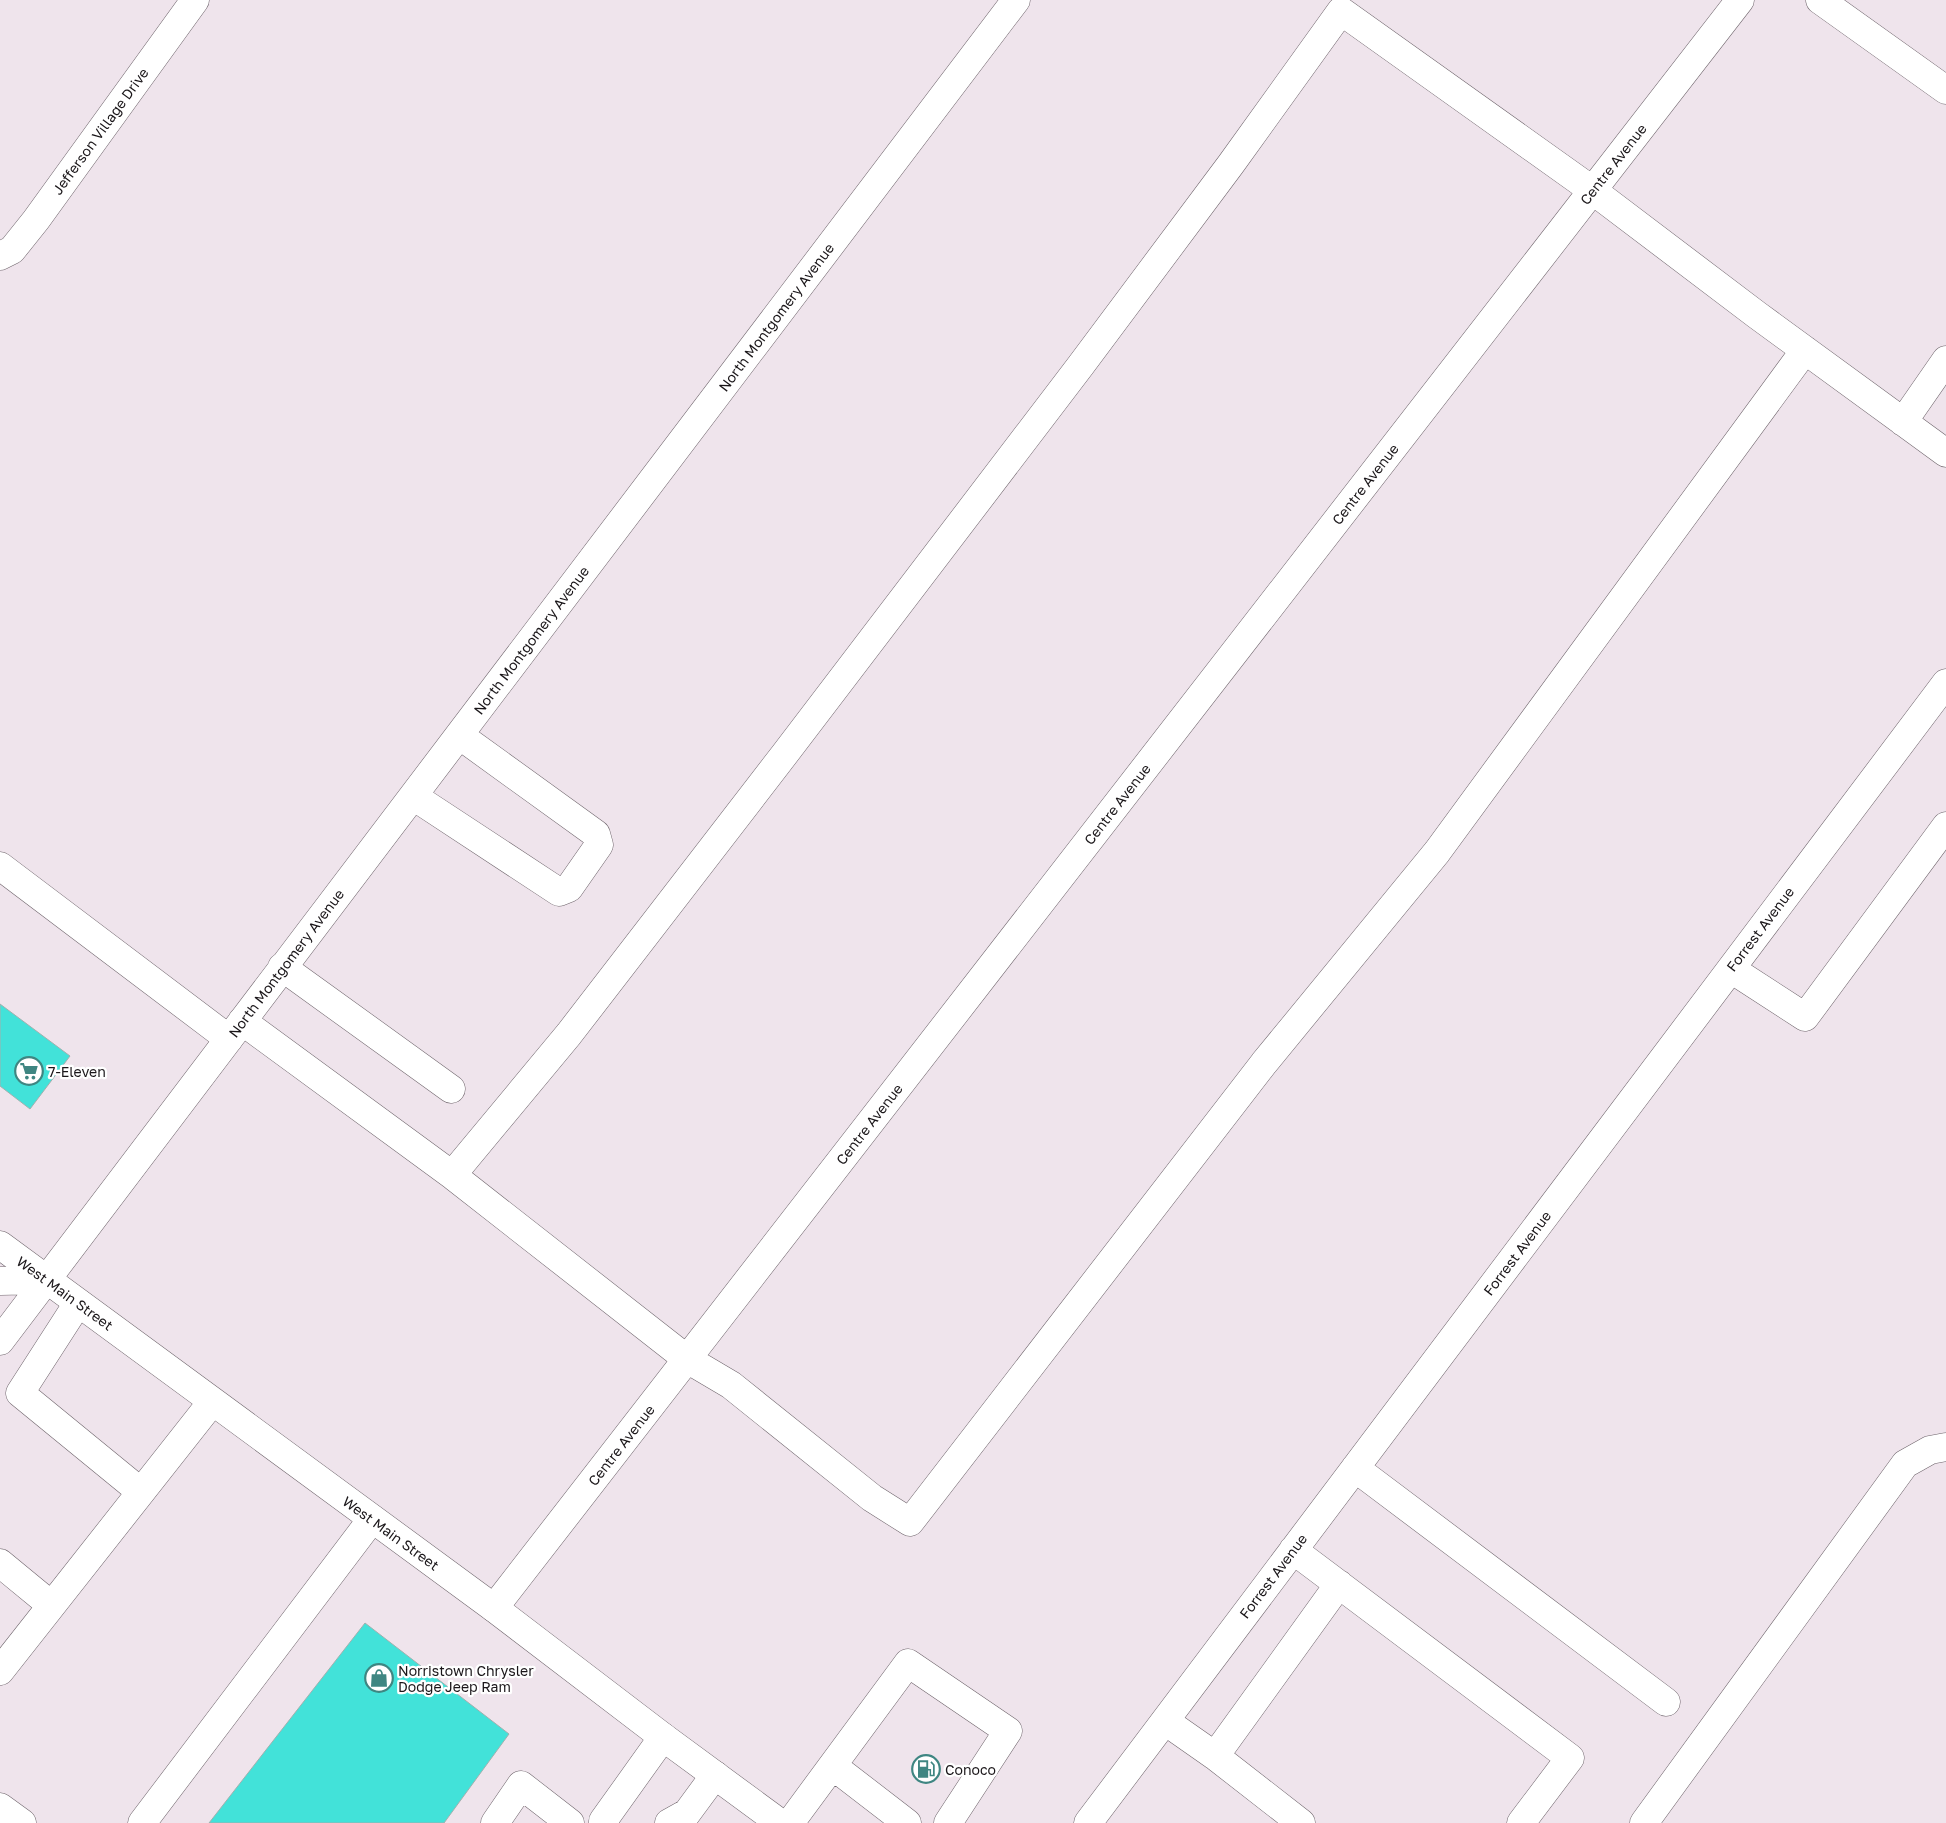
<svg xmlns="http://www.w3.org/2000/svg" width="1946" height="1823" font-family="'Golos Text',sans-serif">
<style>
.building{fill:#42e2d9;stroke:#a1b0ae}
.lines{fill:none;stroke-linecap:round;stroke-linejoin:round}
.minor-casing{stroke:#6e646b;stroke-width:29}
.major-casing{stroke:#6e646b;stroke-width:29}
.minor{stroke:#fff;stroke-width:28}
.major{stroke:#fff;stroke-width:28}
.labels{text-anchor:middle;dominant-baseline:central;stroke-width:4.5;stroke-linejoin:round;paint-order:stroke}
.street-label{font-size:14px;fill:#1a1619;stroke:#fff}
.poi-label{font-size:14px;fill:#1a1619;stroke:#fff;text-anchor:start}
</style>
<rect width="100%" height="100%" fill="#efe4ec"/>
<path class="building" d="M0 1004 70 1056 30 1109 0 1086Z
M365 1623 509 1734 444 1823H209Z"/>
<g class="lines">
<defs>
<path id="minor" d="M1820 0 1946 90
M0 256 12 250 36 220 195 0
M1903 422 1946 360
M413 796 559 892 569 888 599 845 596 834 459 735
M0 866 229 1039
M282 967 451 1089
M1731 969 1805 1017 1946 826
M242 1021 452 1175 687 1359 731 1385 872 1498 910 1522 1264 1063 1437 852 1805 350
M452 1175 569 1034 784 755 1081 365 1231 164 1341 11 1592 190 1757 315 1946 453
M0 1281 46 1280
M78 1303 20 1393 141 1492
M0 1341 1016 0
M1355 1468 1666 1702
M1293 1550 1570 1758 1521 1823
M0 1563 51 1605
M494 1608 1740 0
M0 1671 212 1402
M1165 1721 1215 1756 1301 1823
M1215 1756 1339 1584
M833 1766 907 1823
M0 1807 22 1823
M142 1823 372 1519
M495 1823 521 1785 570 1823
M603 1823V1821L663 1737
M669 1823 687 1813 715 1775
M790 1823 908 1663 1008 1731 948 1823
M1088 1823 1946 683
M1644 1823 1905 1464 1930 1450 1946 1447"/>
<path id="major" d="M0 1245 494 1608 663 1737 780 1823"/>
</defs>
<use href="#minor" class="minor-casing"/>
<use href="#major" class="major-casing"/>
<use href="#minor" class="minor"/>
<use href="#major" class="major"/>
</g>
<defs>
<symbol id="supermarket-ring" viewBox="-11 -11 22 22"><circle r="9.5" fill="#fff" stroke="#3f8682" stroke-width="1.5"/><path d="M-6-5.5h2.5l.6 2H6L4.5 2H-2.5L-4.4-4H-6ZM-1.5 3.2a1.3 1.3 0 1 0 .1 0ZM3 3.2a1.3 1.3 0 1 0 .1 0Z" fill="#3f8682"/></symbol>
<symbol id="shop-ring" viewBox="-11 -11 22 22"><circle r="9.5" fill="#fff" stroke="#3f8682" stroke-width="1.5"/><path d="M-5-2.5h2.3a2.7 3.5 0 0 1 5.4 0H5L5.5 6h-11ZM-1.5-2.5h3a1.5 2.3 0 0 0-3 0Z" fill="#3f8682"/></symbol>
<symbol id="fuel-ring" viewBox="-11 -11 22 22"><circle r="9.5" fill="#fff" stroke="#3f8682" stroke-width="1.5"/><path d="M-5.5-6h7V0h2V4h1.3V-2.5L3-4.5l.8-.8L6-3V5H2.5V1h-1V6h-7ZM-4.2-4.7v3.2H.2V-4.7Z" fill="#3f8682"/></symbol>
</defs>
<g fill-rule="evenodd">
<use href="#supermarket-ring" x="13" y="1055" width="32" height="32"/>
<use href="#shop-ring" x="363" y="1662" width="32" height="32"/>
<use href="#fuel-ring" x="910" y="1753" width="32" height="32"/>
</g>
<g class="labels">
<g class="street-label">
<text transform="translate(100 131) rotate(-54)">Jefferson Village Drive</text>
<text transform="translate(1613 164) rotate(-52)">Centre Avenue</text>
<text transform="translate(776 317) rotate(-53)">North Montgomery Avenue</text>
<text transform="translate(1365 484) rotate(-52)">Centre Avenue</text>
<text transform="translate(531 640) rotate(-53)">North Montgomery Avenue</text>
<text transform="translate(1117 804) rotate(-52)">Centre Avenue</text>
<text transform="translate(1760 929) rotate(-53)">Forrest Avenue</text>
<text transform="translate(286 963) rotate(-53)">North Montgomery Avenue</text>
<text transform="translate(869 1124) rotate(-52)">Centre Avenue</text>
<text transform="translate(1517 1253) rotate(-53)">Forrest Avenue</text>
<text transform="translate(65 1293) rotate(36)">West Main Street</text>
<text transform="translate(621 1445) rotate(-52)">Centre Avenue</text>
<text transform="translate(391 1533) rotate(36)">West Main Street</text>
<text transform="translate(1273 1576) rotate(-53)">Forrest Avenue</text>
</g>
<g class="poi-label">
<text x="48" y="1071">7-Eleven</text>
<text x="398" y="1670">Norristown Chrysler<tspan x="398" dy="16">Dodge Jeep Ram</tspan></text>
<text x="945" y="1769">Conoco</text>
</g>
</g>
</svg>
